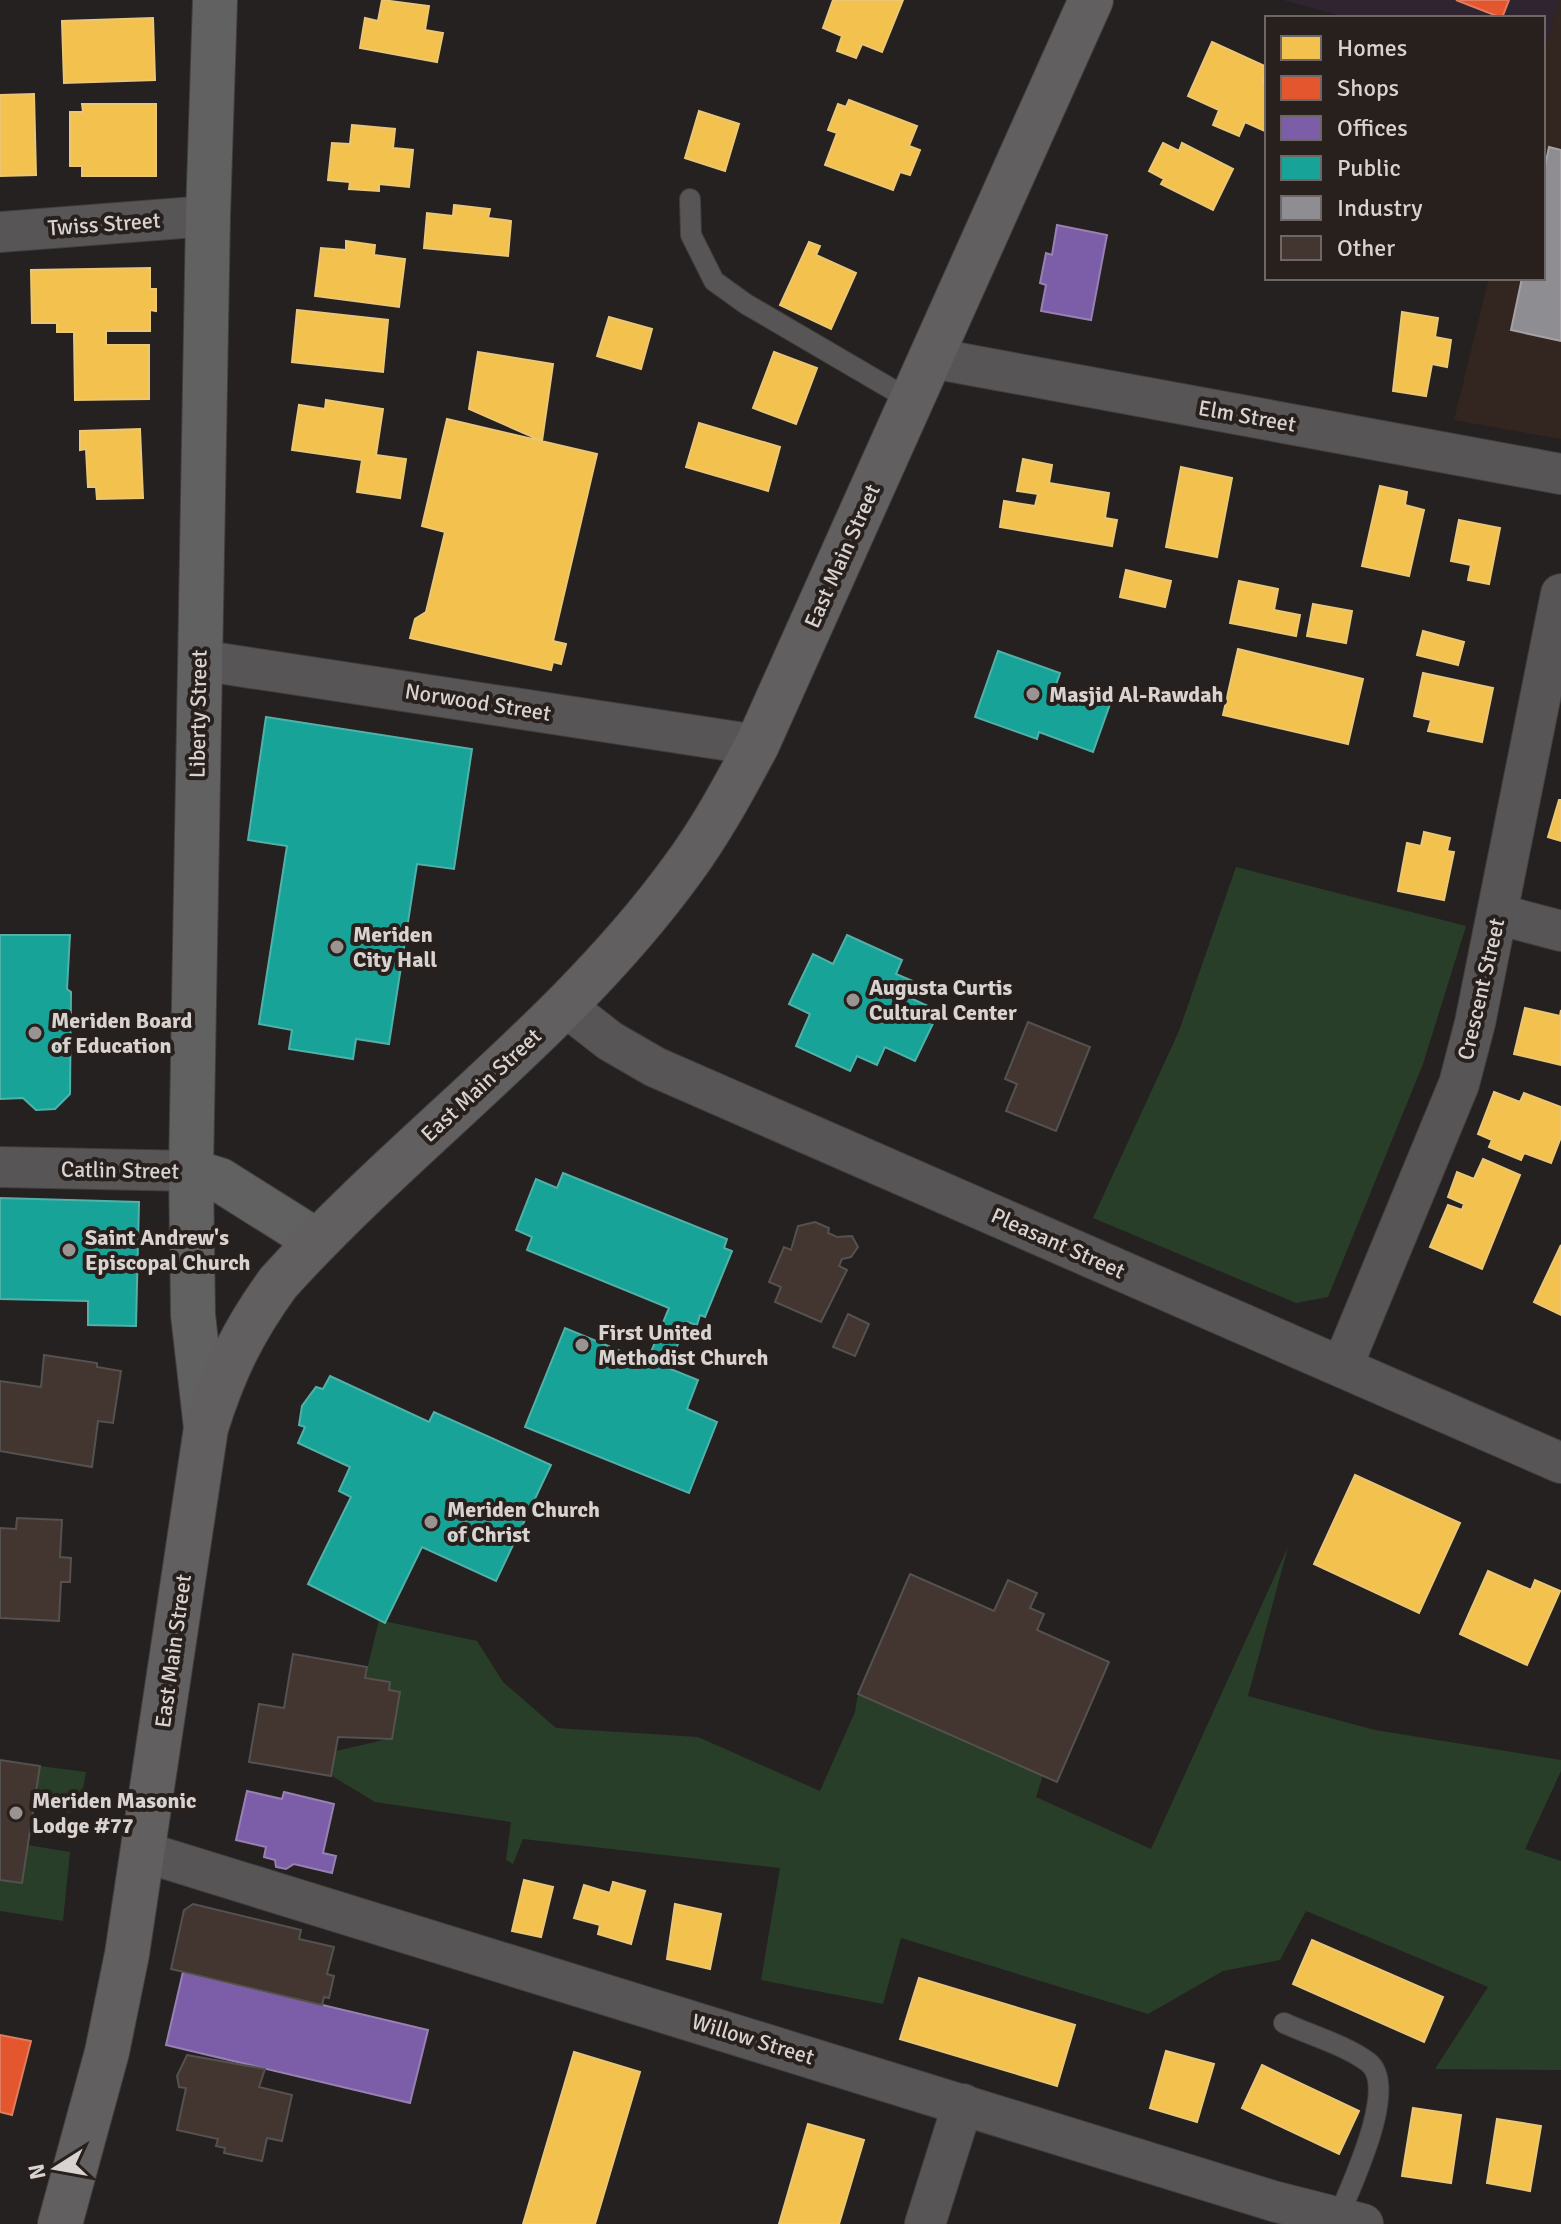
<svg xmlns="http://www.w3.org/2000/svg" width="1561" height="2224" font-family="Signika,sans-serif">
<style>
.commercial{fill:#2f2430}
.built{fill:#332621}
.green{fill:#283e28}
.homes{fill:#f2c14e;stroke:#eac675;stroke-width:2}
.shops{fill:#e4572e;stroke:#e07c5f;stroke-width:2}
.offices{fill:#7b5ea7;stroke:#9781b3;stroke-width:2}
.public{fill:#17a398;stroke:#51b1a9;stroke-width:2}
.industry{fill:#8d8d92;stroke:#a4a2a5;stroke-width:2}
.building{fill:#433630;stroke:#545150;stroke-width:2}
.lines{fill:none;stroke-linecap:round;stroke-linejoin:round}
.lane-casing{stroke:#413e3d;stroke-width:22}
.street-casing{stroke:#413e3d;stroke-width:42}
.secondary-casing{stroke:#413e3d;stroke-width:46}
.primary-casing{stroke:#413e3d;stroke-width:46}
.lane{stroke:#575556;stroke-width:20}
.street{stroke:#575556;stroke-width:40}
.secondary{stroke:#626161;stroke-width:44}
.primary{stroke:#615f5f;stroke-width:44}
.poi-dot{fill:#999492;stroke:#28201d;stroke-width:3}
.labels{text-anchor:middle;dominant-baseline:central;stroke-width:8;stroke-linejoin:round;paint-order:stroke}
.street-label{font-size:22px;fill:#d8d2d0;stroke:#28201d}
.poi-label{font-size:22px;font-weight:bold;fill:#d8d2d0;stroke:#28201d;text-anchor:start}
</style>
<rect width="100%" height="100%" fill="#252120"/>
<path class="commercial" d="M1283 0H1558L1543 59V18H1349Z"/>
<path class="built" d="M1558 0H1561V439L1454 420 1489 278H1543V59Z"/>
<path class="green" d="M1236 867 1466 926 1423 1064 1328 1297 1296 1303 1093 1218 1179 1031Z
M1288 1547 1248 1696 1375 1730 1561 1760V1771L1525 1849 1561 1861V2070L1435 2069 1488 1987 1306 1911 1280 1960 1223 1971 1148 2014 901 1938 883 2004 761 1980 780 1868 523 1839 513 1864 506 1860 511 1822 375 1802 332 1776 336 1751 392 1738 400 1692 389 1690 390 1682 365 1678 379 1620 477 1641 503 1682 556 1728 698 1737 820 1791 855 1712 858 1694 1043 1775 1036 1797 1151 1849Z
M40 1766 86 1772 79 1810 66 1813V1807L34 1802Z
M28 1845 70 1852 63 1921 0 1911V1880L22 1883Z"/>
<path class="homes" d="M382 0 429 6 425 30 443 33 437 62 360 48 365 18 378 21Z
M833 0H903L882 52 862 44 856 58 837 51 842 36 823 28Z
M153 18 155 80 64 83 62 21Z
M1212 42 1267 67 1263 82 1267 84V132L1245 122 1239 136 1213 125 1219 110 1188 96Z
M34 94 36 175 0 176V95Z
M849 100 917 126 909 146 920 150 910 175 900 172 893 190 825 165 837 133 828 130 838 104 846 107Z
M82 104H156V176H82V166H70V112H83Z
M699 111 739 124 725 171 685 158Z
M352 125 395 129 393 148 413 150 409 187 379 184V191L349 189 350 182 328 180 332 143 350 144Z
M1163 143 1179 151 1182 143 1233 169 1213 210 1161 184 1164 179 1149 171Z
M454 205 490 209 488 218 511 221 508 256 424 248 427 213 453 216Z
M346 241 375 245 374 255 405 259 399 307 315 296 321 248 346 250Z
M809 242 820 246 816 255 856 273 831 329 780 305Z
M150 268V289H156V311L150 310V331H106V345H149V399L75 400 74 332H57V323H32L31 270Z
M297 310 388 320 383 372 292 362Z
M1402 312 1438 318 1435 337 1451 340 1447 367 1432 364 1426 396 1393 391Z
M609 317 652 329 641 369 597 356Z
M478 352 553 364 542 441 469 409Z
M774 352 817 368 796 424 753 408Z
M326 400 383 409 376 455 406 459 400 498 357 492 362 460 292 450 299 405 325 409Z
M447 419 597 454 553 641 566 644 561 664 553 662 551 670 410 638 415 619 426 612 445 532 422 526Z
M699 423 780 447 768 491 686 467Z
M140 429 143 498 97 499 96 487H88L86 449 80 450V431Z
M1023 459 1052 465 1049 483 1109 493 1105 518 1117 520 1112 546 1000 527 1004 501 1035 506 1038 494 1017 491Z
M1181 467 1232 478 1217 557 1166 547Z
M1380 486 1407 492 1405 505 1424 510 1409 576 1362 566Z
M1459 520 1500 528 1489 584 1468 580 1471 565 1451 561Z
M1126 570 1171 581 1165 607 1120 597Z
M1239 581 1278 589 1274 610 1300 615 1296 636 1230 623Z
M1313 604 1352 611 1346 643 1307 636Z
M1423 631 1464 642 1458 665 1417 655Z
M1238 649 1363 679 1348 744 1223 715Z
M1423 673 1493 688 1482 742 1428 731 1431 720 1414 716Z
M1559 800H1561V841L1548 837Z
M1424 832 1450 838 1447 851 1454 852 1444 900 1398 891 1407 843 1421 846Z
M1525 1008 1560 1016 1561 1010V1065L1514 1054Z
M1494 1092 1520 1102 1524 1093 1561 1107V1137L1551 1163 1524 1153 1521 1160 1489 1147 1492 1140 1478 1134Z
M1483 1159 1520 1175 1482 1269 1430 1247 1448 1205 1462 1210 1464 1204 1448 1197 1457 1172 1474 1179Z
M1561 1245V1315L1534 1302Z
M1355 1475 1460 1523 1419 1613 1314 1564Z
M1488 1571 1531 1590 1535 1580 1560 1591 1527 1665 1460 1634Z
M524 1880 553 1887 541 1937 512 1931Z
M613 1882 645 1891 631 1944 598 1934 600 1925 574 1918 584 1885 610 1893Z
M675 1904 721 1914 710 1969 667 1959Z
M1312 1940 1443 1997 1424 2042 1293 1984Z
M919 1978 1075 2025 1057 2086 900 2039Z
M1166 2051 1214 2064 1197 2122 1150 2108Z
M574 2052 640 2072 595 2224H523Z
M1262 2065 1359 2111 1339 2154 1242 2108Z
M1413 2108 1461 2115 1451 2183 1402 2176Z
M1497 2119 1541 2126 1530 2191 1487 2183Z
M808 2124 864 2140 839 2224H779Z"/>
<path class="shops" d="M1456 0H1509L1502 18Z
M0 2035 31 2041 12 2115 0 2112Z"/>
<path class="offices" d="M1057 225 1107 235 1091 320 1041 311 1046 285 1040 283 1046 253 1052 255Z
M247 1791 282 1799 284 1792 334 1804 323 1853 336 1856 332 1873 294 1864 286 1869 276 1867 275 1860 264 1857 266 1847 236 1840Z
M183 1972 428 2030 410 2103 166 2045Z"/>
<path class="public" d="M998 651 1060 673 1056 685 1110 704 1093 752 1039 732 1037 739 975 717Z
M266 717 472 749 454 869 417 864 389 1044 356 1039 353 1059 289 1049 292 1030 259 1024 287 846 248 840Z
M0 935H70L67 989 71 992 70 1094 55 1109 36 1110 23 1098 0 1099Z
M847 935 902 960 896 974 915 982 908 997 939 1011 915 1061 885 1047 877 1065 857 1056 850 1071 796 1046 810 1014 789 1004 813 954 833 964Z
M563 1173 727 1239 724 1248 732 1251 705 1317 700 1315 697 1325 687 1322 668 1368 698 1380 687 1409 717 1422 689 1493 525 1427 565 1328 647 1362 669 1308 527 1250 532 1237 516 1230 536 1179 557 1188Z
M0 1198 139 1202 136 1326 88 1325V1301L0 1299Z
M330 1376 429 1422 434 1412 551 1465 496 1581 422 1547 385 1623 308 1584 351 1497 339 1491 350 1467 298 1443 305 1427 299 1425 302 1406 316 1387 323 1389Z"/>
<path class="industry" d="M1549 147 1561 150V341L1511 330 1522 278H1543V176Z"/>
<path class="building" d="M1028 1022 1090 1047 1056 1131 1006 1111 1017 1084 1005 1079Z
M815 1222 829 1228 828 1233 837 1237 852 1236 858 1247 851 1257 842 1259 839 1266 847 1270 821 1322 775 1302 781 1287 769 1282 784 1247 791 1250 798 1226Z
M848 1314 869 1324 855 1356 833 1347Z
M44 1355 97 1363V1367L121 1371 113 1423 98 1421 92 1467 0 1451V1381L41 1387Z
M17 1518 62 1520 60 1557 71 1558 70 1582H61L59 1621 0 1618V1528L16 1529Z
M910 1574 994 1611 1008 1580 1037 1593 1030 1608 1044 1614 1037 1630 1109 1662 1057 1782 858 1694Z
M293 1654 367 1667 365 1678 390 1682 389 1690 400 1692 392 1739 338 1737 331 1776 249 1762 259 1704 284 1708Z
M0 1760 40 1766 22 1883 0 1880Z
M193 1904 301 1930 299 1939 334 1947 327 1974 334 1976 329 1998 324 1997 322 2005 171 1969 184 1910Z
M187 2055 265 2069 259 2087 292 2095 282 2141 267 2138 262 2161 224 2153 225 2148 216 2146 218 2139 177 2130 186 2088 179 2087 177 2076Z"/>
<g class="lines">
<defs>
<path id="lane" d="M690 199 691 235 714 281 746 304 912 401
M1284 2023C1310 2035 1345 2045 1368 2062 1400 2086 1350 2187 1338 2218"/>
<path id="street" d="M0 232 208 216
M932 358 1561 474
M199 660 757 745
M1497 914 1561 931
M565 1006 610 1041 655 1067 1561 1463
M0 1167 191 1171
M1342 1367 1459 1084 1475 1023 1561 594
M144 1852 1273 2201 1363 2224
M925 2224 963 2104"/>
<path id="secondary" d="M191 1171 220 1180 317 1241
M206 1428 193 1315 191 1171 208 216 215 0"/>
<path id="primary" d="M60 2224 107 2052 127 1954 206 1428C224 1371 243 1331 278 1283 407 1140 568 1027 682 870 711 831 734 788 757 745L1091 0"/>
</defs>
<use href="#lane" class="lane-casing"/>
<use href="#street" class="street-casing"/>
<use href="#secondary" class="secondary-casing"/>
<use href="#primary" class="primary-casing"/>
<use href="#lane" class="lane"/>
<use href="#street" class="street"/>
<use href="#secondary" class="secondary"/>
<use href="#primary" class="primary"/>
</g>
<g class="poi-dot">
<circle cx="1033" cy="694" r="8"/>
<circle cx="337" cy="947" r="8"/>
<circle cx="853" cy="1000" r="8"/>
<circle cx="35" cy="1033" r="8"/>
<circle cx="69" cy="1250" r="8"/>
<circle cx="582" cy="1345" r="8"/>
<circle cx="431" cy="1522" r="8"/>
<circle cx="16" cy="1813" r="8"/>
</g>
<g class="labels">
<g class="street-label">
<text transform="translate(104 224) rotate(-4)">Twiss Street</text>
<text transform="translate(1247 416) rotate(10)">Elm Street</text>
<text transform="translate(842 556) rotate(-66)">East Main Street</text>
<text transform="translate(478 702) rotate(9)">Norwood Street</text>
<text transform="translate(198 714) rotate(-89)">Liberty Street</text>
<text transform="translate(1481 989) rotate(-77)">Crescent Street</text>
<text transform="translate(481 1085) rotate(-43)">East Main Street</text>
<text transform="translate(120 1170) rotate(1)">Catlin Street</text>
<text transform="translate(1058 1243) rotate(24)">Pleasant Street</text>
<text transform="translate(173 1651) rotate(-82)">East Main Street</text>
<text transform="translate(753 2039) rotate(17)">Willow Street</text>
</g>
<g class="poi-label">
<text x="1049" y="694">Masjid Al-Rawdah</text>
<text x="353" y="934">Meriden<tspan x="353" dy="25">City Hall</tspan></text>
<text x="869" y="987">Augusta Curtis<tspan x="869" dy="25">Cultural Center</tspan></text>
<text x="51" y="1020">Meriden Board<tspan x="51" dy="25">of Education</tspan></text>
<text x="85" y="1237">Saint Andrew's<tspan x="85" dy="25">Episcopal Church</tspan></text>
<text x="598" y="1332">First United<tspan x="598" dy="25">Methodist Church</tspan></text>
<text x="447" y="1509">Meriden Church<tspan x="447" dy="25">of Christ</tspan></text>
<text x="32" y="1800">Meriden Masonic<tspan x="32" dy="25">Lodge #77</tspan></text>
</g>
</g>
<rect x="1265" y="16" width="280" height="264" fill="#28201d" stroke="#6e6765" stroke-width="2"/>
<rect x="1281" y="36" width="40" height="24" fill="#f2c14e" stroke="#6e6765" stroke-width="2"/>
<text x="1337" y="56" font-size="24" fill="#d8d2d0">Homes</text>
<rect x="1281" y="76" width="40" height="24" fill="#e4572e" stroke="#6e6765" stroke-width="2"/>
<text x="1337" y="96" font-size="24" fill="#d8d2d0">Shops</text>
<rect x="1281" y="116" width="40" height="24" fill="#7b5ea7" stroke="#6e6765" stroke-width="2"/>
<text x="1337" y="136" font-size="24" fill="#d8d2d0">Offices</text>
<rect x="1281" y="156" width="40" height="24" fill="#17a398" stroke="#6e6765" stroke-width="2"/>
<text x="1337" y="176" font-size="24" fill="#d8d2d0">Public</text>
<rect x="1281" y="196" width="40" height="24" fill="#8d8d92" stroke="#6e6765" stroke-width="2"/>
<text x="1337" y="216" font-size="24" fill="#d8d2d0">Industry</text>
<rect x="1281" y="236" width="40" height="24" fill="#433630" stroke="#6e6765" stroke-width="2"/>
<text x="1337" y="256" font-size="24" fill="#d8d2d0">Other</text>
<g transform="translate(56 2168) rotate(259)" stroke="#28201d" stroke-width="6" paint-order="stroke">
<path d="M0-6L14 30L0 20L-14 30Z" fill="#d8d2d0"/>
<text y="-12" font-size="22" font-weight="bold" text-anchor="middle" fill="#d8d2d0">N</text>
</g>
</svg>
